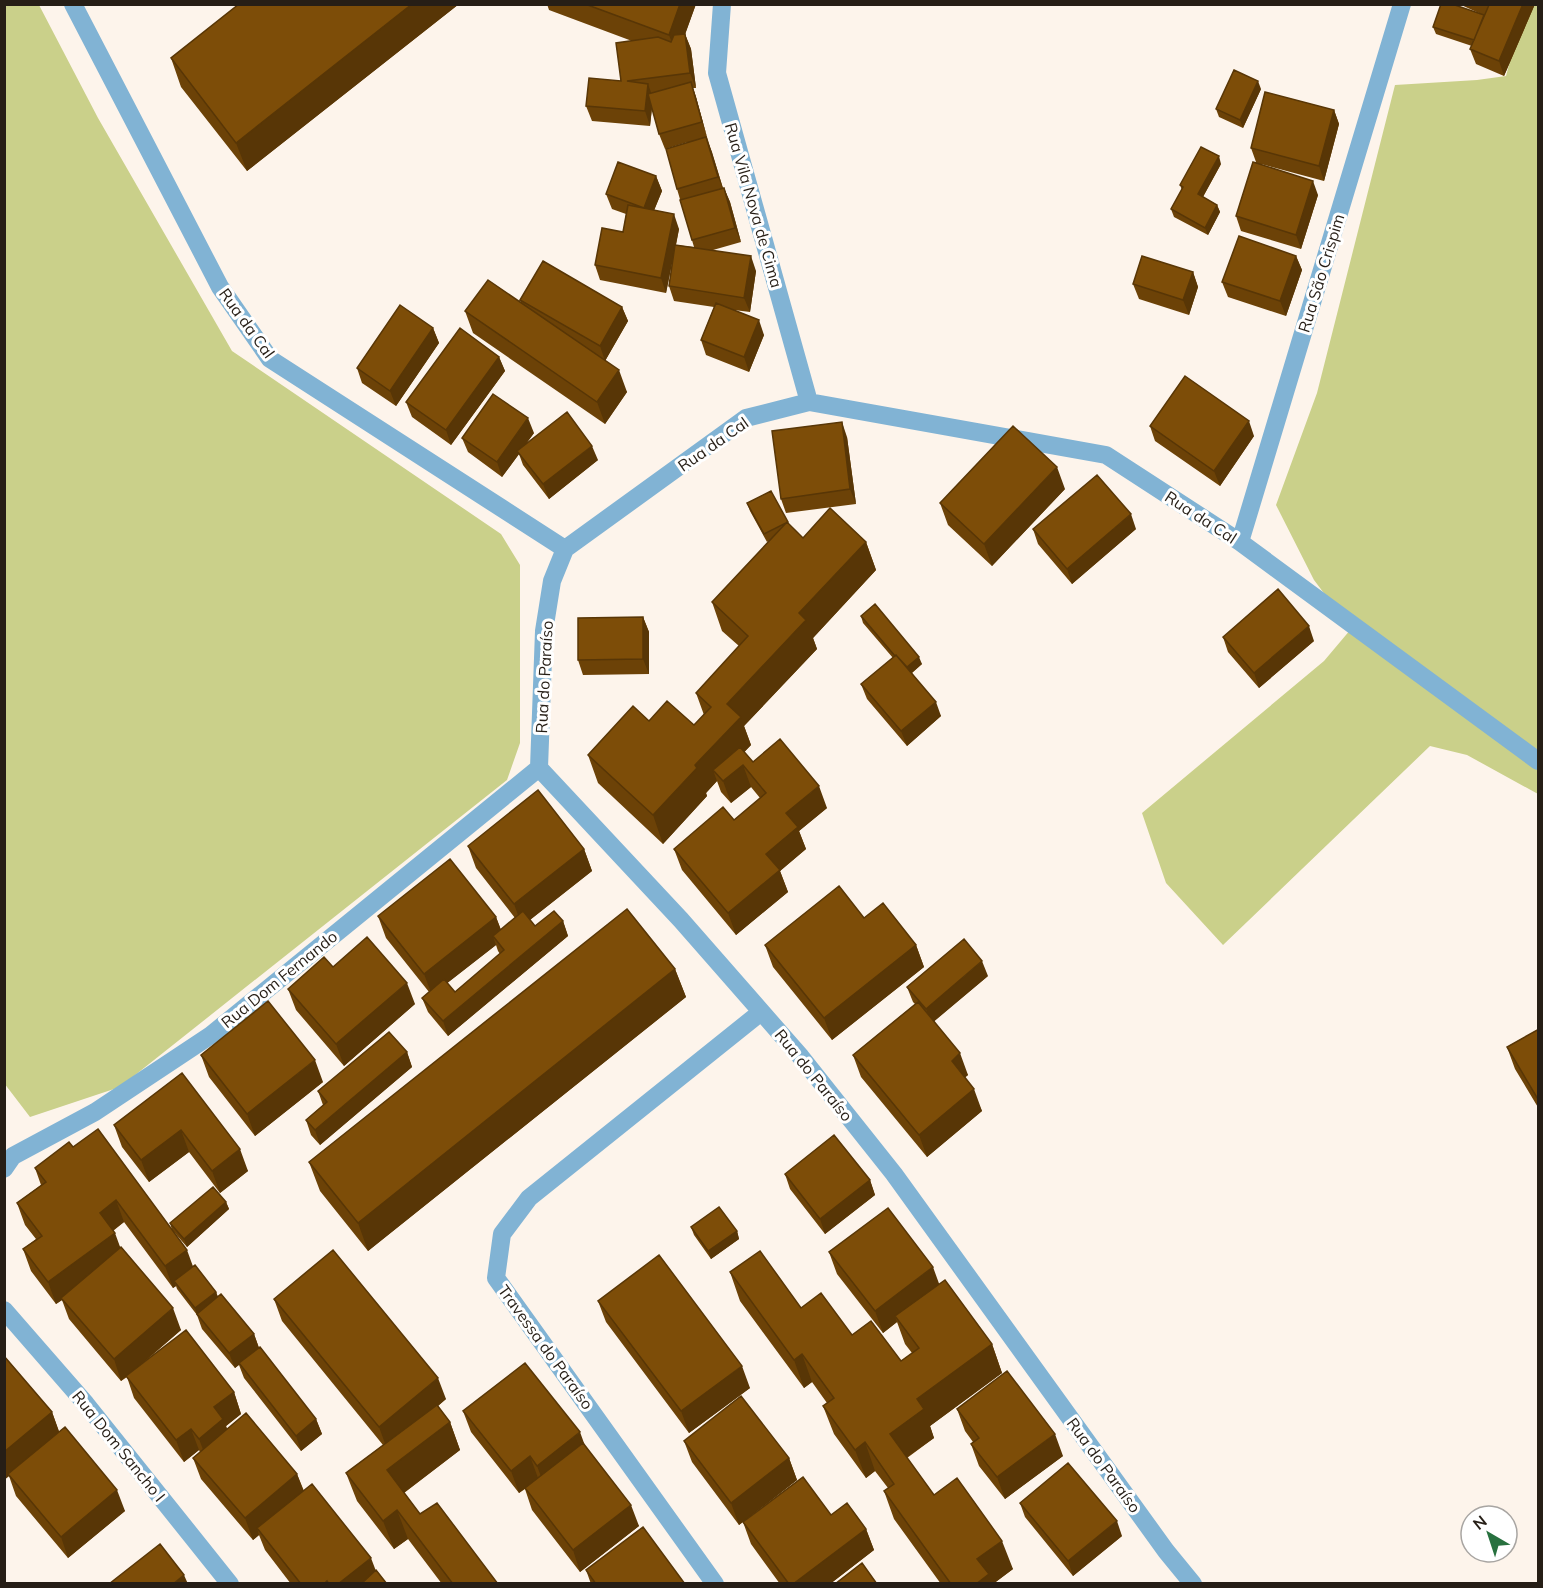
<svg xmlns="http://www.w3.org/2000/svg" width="1543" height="1588" font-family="Mulish,sans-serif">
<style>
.green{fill:#cad08a}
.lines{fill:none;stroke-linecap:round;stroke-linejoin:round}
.minor{stroke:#81b3d4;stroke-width:18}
.wall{fill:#6c4207;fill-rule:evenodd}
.shaded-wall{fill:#583606}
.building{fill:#7d4d08;stroke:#583606;stroke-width:1.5}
.labels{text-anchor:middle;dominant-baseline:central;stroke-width:6;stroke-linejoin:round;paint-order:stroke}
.street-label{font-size:16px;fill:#261e16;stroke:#fff}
</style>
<rect width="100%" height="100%" fill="#fdf4eb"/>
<path class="green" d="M4 5H39L98 118 232 351 501 534 520 565V743L507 780 120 1087 30 1117 4 1083Z
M1525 5H1538V794L1467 755 1430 746 1223 945 1166 883 1142 813 1324 661 1351 629 1314 580 1276 505 1317 393 1395 85 1477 80 1506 76Z"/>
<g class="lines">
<path class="minor" d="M73 4 220 287 270 359 565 549 746 418 809 402 1106 455 1240 542 1538 761
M722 4 717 73 809 402
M1240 542 1402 4
M565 549 552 581 544 631 539 768 681 920 801 1057 894 1174 1166 1551 1193 1584
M4 1169 13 1156 95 1112 211 1035 539 768
M4 1310 86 1404 230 1584
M715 1584 496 1278 502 1234 529 1198 761 1012"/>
</g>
<path class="wall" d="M239 4H459L247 171 181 87 171 58Z
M547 4H696L685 34 691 49 696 88H693L696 97 707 137 723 188H724L730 202 741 242 713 250 756 271 750 312 734 310 764 335 749 372 706 355 701 340 714 307 674 301 669 286 673 258 666 293 600 280 595 265 623 232 626 214 612 209 606 194 656 176 662 191 654 210 679 229 676 245 694 247 677 189 688 142 665 149 659 134 652 108 650 126 592 121 586 106 621 81 632 41 549 10Z
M1459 4H1535L1504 76 1476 64 1470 49 1472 46 1436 34 1433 27 1481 14Z
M1261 89 1243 128 1219 117 1216 109Z
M1334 110 1339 124 1324 181 1261 164 1318 195 1301 249 1241 231 1236 216 1256 162 1251 148Z
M1221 164 1203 197 1217 205 1220 212 1208 235 1174 217 1171 209 1182 190 1180 185Z
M1296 256 1302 270 1286 316 1228 297 1222 282Z
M1193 272 1198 287 1189 315 1139 299 1133 284Z
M520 300 622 307 628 321 605 361 627 392 605 424 473 333 465 311 521 302Z
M433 328 439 343 396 406 362 383 357 368Z
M499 357 505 371 451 445 412 417 406 402Z
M1150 426 1254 436 1220 486 1155 441Z
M534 433 526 444 598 460 549 499 523 465 519 454 502 477 468 452 462 438Z
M847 437 856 504 786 513 781 499Z
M1065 489 992 566 948 525 940 503Z
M747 503 788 522 789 524 803 538 866 542 876 570 813 638 817 649 744 726 751 745 744 752 753 762 827 808 799 831 806 849 780 871 788 892 736 935 682 870 674 849 734 820 760 798 751 787 731 803 721 792 717 781 706 793 707 796 663 844 598 783 588 755 649 721 694 725 704 715 696 693 739 646 722 631 712 602 771 540 767 542 750 511Z
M1033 529H1136L1072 584 1038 544Z
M861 616 922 664 912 673 941 716 907 746 867 699 861 684 893 658 863 623Z
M643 617 649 632V674L583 675 578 660Z
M1223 637 1314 641 1259 688 1228 652Z
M468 846 584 849 592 871 530 920 535 926 563 921 568 936 448 1036 428 1012 422 998 429 992 386 938 378 916 496 917 501 930 515 918 476 868ZM496 945 498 951 500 954 455 992 447 983Z
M864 918 916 945 924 967 832 1040 773 967 765 945Z
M333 967 415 1004 344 1066 296 1010 288 989Z
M675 969 686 997 368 1251 320 1191 309 1162Z
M988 976 934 1021 968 1075 965 1077 982 1111 927 1157 861 1077 853 1055 915 1004 913 1002 907 987Z
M1539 1029V1109L1515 1069 1507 1047Z
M407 1052 412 1067 320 1145 311 1135 306 1120 323 1105 318 1091Z
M201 1055 323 1082 255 1136 209 1077Z
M182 1073 248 1171 220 1193 189 1152 149 1182 122 1147 114 1125Z
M73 1147 172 1230 170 1223 226 1202 229 1209 187 1247 174 1232 193 1267 216 1292 218 1297 254 1334 259 1348 316 1419 322 1434 301 1451 244 1378 239 1365 235 1368 202 1329 197 1315 177 1289 176 1286 173 1288 124 1222 113 1231 120 1248 181 1330 141 1365 234 1392 241 1414 226 1426 227 1429 297 1474 304 1491 387 1584H291L265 1550 259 1535 253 1540 201 1479 193 1458 200 1452 199 1450 184 1462 134 1398 127 1377 121 1381 69 1319 62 1300 56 1304 31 1271 23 1249 36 1239 25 1225 17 1203 41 1185 35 1168Z
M785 1174 870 1180 875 1195 825 1234 790 1189Z
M691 1227 737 1231 739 1239 711 1259 694 1235Z
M829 1252 939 1284 992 1344 1002 1373 930 1426 934 1438 907 1458 934 1495 1013 1569 993 1584H941L894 1519 884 1491 888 1488 875 1471 866 1478 834 1434 823 1406 827 1403 812 1382 804 1388 740 1301 730 1272 801 1308 901 1361 912 1353 905 1344 897 1322 883 1333 837 1274Z
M274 1299 446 1399 438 1406 450 1422 460 1450 404 1493 420 1514 498 1584H442L408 1539 394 1549 357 1501 346 1473 383 1445 282 1321Z
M598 1301 750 1388 689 1433 606 1322Z
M4 1356 52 1412 59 1432 125 1511 68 1558 16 1496 9 1476 4 1480Z
M957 1409 1063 1456 1005 1499 979 1466 971 1444 973 1442 965 1431Z
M463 1411 584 1445 639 1526 580 1572 532 1510 525 1489 519 1493 471 1432Z
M684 1441 789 1458 797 1480 739 1525 692 1462Z
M1020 1503 1122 1536 1073 1576 1025 1517Z
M831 1515 866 1529 874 1550 830 1584H780L751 1544 743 1522Z
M586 1570 685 1584H591Z"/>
<path class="shaded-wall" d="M412 4H459L247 171 236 143Z
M680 4H696L677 57 669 35Z
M1523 4H1535L1504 76 1499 61Z
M685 34 691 49 696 88 690 73Z
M1258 81 1261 89 1243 128 1240 120Z
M691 82 696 97 707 137 702 122Z
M648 84 653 98 650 126 645 111Z
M1334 110 1339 124 1324 181 1319 166Z
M706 137 712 152 724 192 718 177Z
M1219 156 1221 164 1200 202 1198 194Z
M656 176 662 191 649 223 644 208Z
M1313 181 1318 195 1301 249 1296 235Z
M724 188 730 202 741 242 735 228Z
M1217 205 1220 212 1208 235 1205 228Z
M674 214 679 229 666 293 661 278Z
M751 256 756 271 750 312 744 298Z
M1296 256 1302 270 1286 316 1280 301Z
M1193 272 1198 287 1189 315 1183 300Z
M622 307 628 321 605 361 600 346Z
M759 320 764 335 749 372 744 357Z
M433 328 439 343 396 406 390 391Z
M499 357 505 371 451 445 446 430Z
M619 370 627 392 605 424 597 402Z
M528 418 534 433 519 453 517 451 519 454 502 477 497 462Z
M1249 421 1254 436 1220 486 1214 471Z
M842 422 847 437 856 504 850 489Z
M592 446 598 460 549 499 543 484Z
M1057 467 1065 489 992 566 984 544Z
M1131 514 1136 529 1072 584 1067 569Z
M866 542 876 570 813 638 817 649 744 726 751 745 720 778 713 770 717 781 706 793 707 796 663 844 653 815 695 765 727 704 799 613Z
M643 617 649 632V674L643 659Z
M1309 626 1314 641 1259 688 1254 673Z
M919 657 922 664 908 676 905 669Z
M936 702 941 716 907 746 901 731Z
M743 765 751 787 731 803 723 781Z
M819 786 827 808 799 831 806 849 780 871 788 892 736 935 728 913 786 813Z
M584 849 592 871 522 926 514 904Z
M496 917 504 938 493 936 496 945 432 995 424 974Z
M563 921 568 936 448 1036 443 1021Z
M916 945 924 967 832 1040 824 1018Z
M982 961 988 976 931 1024 926 1009Z
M675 969 686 997 368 1251 358 1223Z
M407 983 415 1004 344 1066 336 1044Z
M407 1052 412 1067 320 1145 315 1130Z
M960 1053 968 1075 960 1082 952 1061Z
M315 1060 323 1082 255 1136 247 1114Z
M974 1089 982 1111 927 1157 919 1135Z
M181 1130 189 1152 149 1182 141 1160Z
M240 1149 248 1171 220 1193 212 1171Z
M870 1180 875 1195 825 1234 820 1219Z
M116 1200 124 1222 108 1234 100 1213Z
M226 1202 229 1209 187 1247 184 1239Z
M737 1231 739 1239 711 1259 708 1251Z
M115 1233 123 1255 61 1298 62 1300 56 1304 48 1282Z
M187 1250 195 1272 174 1281 176 1286 173 1288 165 1266Z
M933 1267 941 1289 895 1316 897 1322 883 1333 875 1311Z
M216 1292 219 1300 197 1316 195 1308Z
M173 1308 181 1330 121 1381 114 1359Z
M254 1334 259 1348 235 1368 229 1353Z
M992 1344 1002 1373 930 1426 934 1438 900 1462 890 1434 917 1399Z
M802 1354 812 1382 804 1388 794 1360Z
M742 1366 750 1388 689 1433 681 1411Z
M438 1378 446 1399 387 1449 379 1427Z
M234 1392 241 1414 226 1426 231 1441 207 1460 199 1439 214 1407Z
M52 1412 60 1434 8 1474 9 1476 4 1480V1452Z
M316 1419 322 1434 301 1451 296 1436Z
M450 1422 460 1450 397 1498 387 1470Z
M191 1429 199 1450 184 1462 176 1440Z
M580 1432 588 1454 545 1487 537 1466Z
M1055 1434 1063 1456 1005 1499 997 1477Z
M865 1442 875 1471 866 1478 855 1450Z
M530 1456 538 1478 519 1493 511 1471Z
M789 1458 797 1480 739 1525 731 1503Z
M297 1474 305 1495 257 1528 259 1535 253 1540 245 1518Z
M117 1490 125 1511 68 1558 61 1537Z
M631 1505 639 1526 580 1572 573 1550Z
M397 1510 408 1539 394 1549 383 1521Z
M1117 1521 1122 1536 1073 1576 1068 1561Z
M866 1529 874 1550 830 1584H793Z
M1002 1541 1013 1569 993 1584H976L977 1559Z
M371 1558 379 1579 374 1584H338Z
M184 1575 188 1584H173Z"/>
<path class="building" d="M239 4H412L236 143 171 58Z
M585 4H680L669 35Z
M1441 4H1452L1484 15 1474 40 1433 27Z
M1488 4H1523L1499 61 1470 49 1489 5Z
M685 34 690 73 627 81 648 84 645 111 586 106 589 78 621 81 616 43 658 37 671 42 674 35Z
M1234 70 1258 81 1240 120 1216 109Z
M691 82 702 122 659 134 648 94Z
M1265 92 1334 110 1319 166 1251 148Z
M706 137 718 177 677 189 666 149Z
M1201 147 1219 156 1198 194 1217 205 1205 228 1171 209 1183 187 1180 185Z
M618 162 656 176 644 208 606 194Z
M1253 162 1313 181 1296 235 1236 216Z
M724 188 735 228 692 240 680 200Z
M628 205 674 214 661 278 595 265 602 228 623 232Z
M1239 236 1296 256 1280 301 1222 282Z
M675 245 751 256 744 298 669 286Z
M1142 256 1193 272 1183 300 1133 284Z
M543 261 622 307 600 346 520 300Z
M488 280 619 370 597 402 465 311Z
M716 303 759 320 744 357 701 340Z
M400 305 433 328 390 391 357 368Z
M460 328 499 357 446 430 406 402Z
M1185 376 1249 421 1214 471 1150 426Z
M493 394 528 418 497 462 462 438Z
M567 412 592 446 543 484 517 451Z
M842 422 850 489 781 499 772 431Z
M1013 426 1057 467 984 544 940 503Z
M1097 475 1131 514 1067 569 1033 529Z
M771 491 788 522 764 534 747 503Z
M830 508 866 542 799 613 806 620 727 704 741 717 695 765 697 768 653 815 588 755 633 706 649 721 667 701 694 725 711 707 696 693 748 636 712 602 787 522 803 538Z
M1278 589 1309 626 1254 673 1223 637Z
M875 604 919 657 907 667 896 655 895 656 861 616Z
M643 617V659L578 660V618Z
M896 655 936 702 901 731 861 684Z
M780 739 819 786 786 813 798 827 766 854 780 870 728 913 674 849 723 807 734 820 766 793 743 765 723 781 713 770 740 747 753 762Z
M538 790 584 849 514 904 468 846Z
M450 859 496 917 424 974 378 916Z
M839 886 864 918 883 903 916 945 824 1018 765 945Z
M627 909 675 969 358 1223 309 1162Z
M523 911 535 926 554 911 563 921 443 1021 422 998 444 979 455 992 504 950 493 936Z
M367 937 407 983 336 1044 288 989 324 957 333 967Z
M964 939 982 961 926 1009 907 987Z
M268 1001 315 1060 247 1114 201 1055Z
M918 1002 960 1053 952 1061 974 1089 919 1135 853 1055Z
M1539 1029V1101L1507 1047Z
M389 1032 407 1052 315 1130 306 1120 327 1102 318 1091Z
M182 1073 240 1149 212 1171 181 1130 141 1160 114 1125Z
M98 1129 187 1250 165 1266 116 1200 100 1213 115 1233 48 1282 23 1249 42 1236 17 1203 46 1182 35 1168 69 1142 73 1147Z
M834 1135 870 1180 820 1219 785 1174Z
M213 1187 226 1202 184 1239 170 1223Z
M719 1207 737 1231 708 1251 691 1227Z
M888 1208 933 1267 875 1311 829 1252Z
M121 1247 173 1308 114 1359 61 1298Z
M333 1250 438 1378 379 1427 274 1299Z
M760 1251 801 1308 821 1293 852 1335 871 1321 901 1361 919 1348 895 1316 945 1280 992 1344 917 1399 924 1409 890 1434 934 1495 957 1478 1002 1541 977 1559 989 1574 976 1584H951L884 1491 894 1484 865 1442 855 1450 823 1406 834 1398 802 1354 794 1360 730 1272Z
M659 1255 742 1366 681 1411 598 1301Z
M195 1265 216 1292 195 1308 174 1281Z
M221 1294 254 1334 229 1353 197 1314Z
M186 1330 234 1392 214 1407 223 1419 199 1439 191 1429 176 1440 126 1376Z
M260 1347 316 1419 296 1436 239 1363Z
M4 1356 52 1412 4 1452Z
M525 1363 580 1432 537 1466 530 1456 511 1471 463 1411Z
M1007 1371 1055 1434 997 1477 971 1444 979 1438 957 1409Z
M741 1396 789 1458 731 1503 684 1441Z
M437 1405 450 1422 387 1470 420 1514 437 1503 498 1584H453L397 1510 383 1521 346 1473Z
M246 1413 297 1474 245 1518 193 1458Z
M65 1427 117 1490 61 1537 8 1474Z
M583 1443 631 1505 573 1550 525 1488Z
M1068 1463 1117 1521 1068 1561 1020 1503Z
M803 1477 831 1515 847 1503 866 1529 793 1584H789L743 1522Z
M312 1484 371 1558 338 1584H329L327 1581 324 1584H301L257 1528Z
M643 1527 685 1584H596L586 1570Z
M160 1544 184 1575 173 1584H109Z
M862 1563 877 1584H835Z
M376 1570 387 1584H361Z"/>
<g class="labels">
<g class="street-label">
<text transform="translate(754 205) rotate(74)">Rua Vila Nova de Cima</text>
<text transform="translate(1321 273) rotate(-73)">Rua São Crispim</text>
<text transform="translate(247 323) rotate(54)">Rua da Cal</text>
<text transform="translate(713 444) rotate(-35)">Rua da Cal</text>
<text transform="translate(1201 517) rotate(33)">Rua da Cal</text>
<text transform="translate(544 677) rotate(-87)">Rua do Paraíso</text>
<text transform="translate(279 979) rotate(-39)">Rua Dom Fernando</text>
<text transform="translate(814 1075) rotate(51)">Rua do Paraíso</text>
<text transform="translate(546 1347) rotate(54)">Travessa do Paraíso</text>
<text transform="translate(119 1446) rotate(51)">Rua Dom Sancho I</text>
<text transform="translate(1104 1465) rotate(54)">Rua do Paraíso</text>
</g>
</g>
<rect width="1543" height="1588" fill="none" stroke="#261e16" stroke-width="12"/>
<g transform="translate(1489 1534) rotate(321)"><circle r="28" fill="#ffffff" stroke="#a8a5a2" stroke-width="1.5"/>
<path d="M0-4.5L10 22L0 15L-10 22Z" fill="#28713f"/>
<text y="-9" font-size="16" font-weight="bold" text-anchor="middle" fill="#261e16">N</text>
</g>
</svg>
